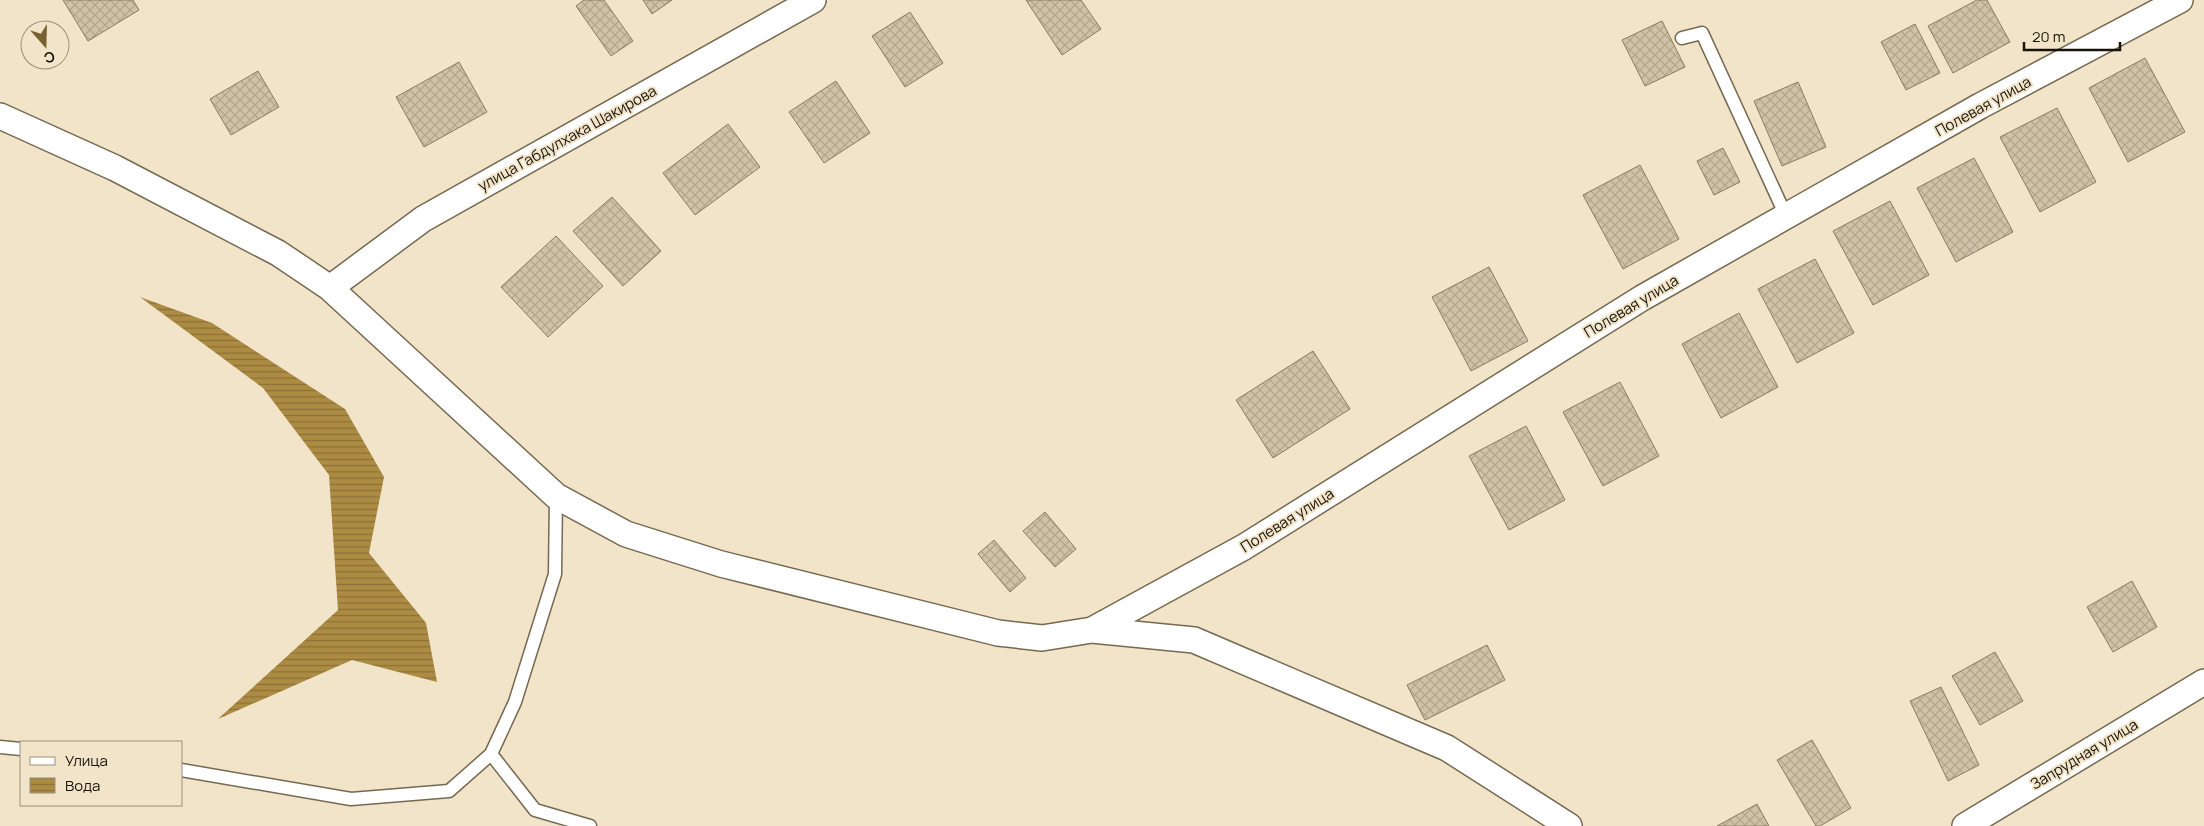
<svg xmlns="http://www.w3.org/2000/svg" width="2204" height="826" font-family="Manrope,sans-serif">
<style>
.water{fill:url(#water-rules)}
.building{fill:url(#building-cross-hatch);stroke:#887c63}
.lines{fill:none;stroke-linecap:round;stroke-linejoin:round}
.lane-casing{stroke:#756a51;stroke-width:15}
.street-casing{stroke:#756a51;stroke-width:28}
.lane{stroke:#fff;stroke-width:12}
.street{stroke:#fff;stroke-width:25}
.labels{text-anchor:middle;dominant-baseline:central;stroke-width:4;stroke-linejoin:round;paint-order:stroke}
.street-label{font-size:15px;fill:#171309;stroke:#f2e4c9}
</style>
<defs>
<pattern id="water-rules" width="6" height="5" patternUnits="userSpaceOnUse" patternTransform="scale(1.25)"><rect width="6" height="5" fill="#ac8b43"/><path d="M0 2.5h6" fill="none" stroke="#8b7036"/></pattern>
<pattern id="building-cross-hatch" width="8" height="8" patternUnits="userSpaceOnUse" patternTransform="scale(1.25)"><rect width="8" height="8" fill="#cfc2a7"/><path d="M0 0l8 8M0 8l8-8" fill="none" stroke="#b1a68e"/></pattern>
</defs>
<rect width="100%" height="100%" fill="#f2e4c9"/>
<path class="water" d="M140 297 212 323 345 409 384 477 369 553 426 623 437 682 352 660 218 719 338 610 329 475 263 388Z"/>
<path class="building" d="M63 0H133L139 10 88 41Z
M584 0H604L633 41 611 56 576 6Z
M643 0H672L652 14Z
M1026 0H1081L1101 29 1062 55Z
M1977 0H1987L2010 42 1953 73 1928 26Z
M910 12 943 63 905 87 872 36Z
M1662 21 1685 67 1645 86 1622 40Z
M1915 24 1940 73 1906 90 1881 42Z
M2145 58 2185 132 2128 162 2089 88Z
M459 62 487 112 424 147 396 97Z
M258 71 279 107 231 135 210 99Z
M836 81 870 133 824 163 789 112Z
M1798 82 1826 147 1782 166 1754 101Z
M2057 108 2096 182 2040 212 2000 137Z
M728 124 760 167 695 215 663 173Z
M1723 148 1740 182 1714 195 1697 161Z
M1974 158 2013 232 1956 262 1917 188Z
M1640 165 1679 239 1623 269 1583 195Z
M612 197 661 251 623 286 573 231Z
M1890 201 1929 275 1873 305 1833 231Z
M556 236 603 286 548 337 501 287Z
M1815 259 1854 333 1797 363 1758 289Z
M1489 267 1528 341 1471 371 1432 297Z
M1739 313 1778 387 1721 418 1682 344Z
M1313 351 1350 409 1273 458 1236 400Z
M1620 382 1659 456 1603 486 1563 412Z
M1526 426 1565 500 1509 530 1469 456Z
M1045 512 1076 549 1055 567 1023 531Z
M994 540 1026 578 1010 592 978 554Z
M2132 581 2157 627 2113 652 2087 607Z
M1487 645 1505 680 1425 720 1407 685Z
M1995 652 2023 701 1980 725 1952 676Z
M1941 687 1979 765 1948 781 1910 701Z
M1812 740 1851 808 1820 826H1816L1777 760Z
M1757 804 1769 826H1717Z"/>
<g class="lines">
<defs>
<path id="lane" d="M1682 38 1702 33 1786 216
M0 747 21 749
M491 754 535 810 590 826
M181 770 351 799 449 791 491 754 515 702 555 574 556 496"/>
<path id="street" d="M0 116 115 168 278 253 330 288 556 496 626 534 721 564 998 633 1042 638 1092 630 1194 640 1447 748 1569 826
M330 288 423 219 813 0
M1092 630 1244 547 1642 298 1980 106 2180 0
M1965 826 2204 682"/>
</defs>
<use href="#lane" class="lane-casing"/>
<use href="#street" class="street-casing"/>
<use href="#lane" class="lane"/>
<use href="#street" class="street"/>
</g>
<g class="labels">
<g class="street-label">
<text transform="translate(1983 106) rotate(-29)">Полевая улица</text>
<text transform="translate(567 138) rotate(-29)">улица Габдулхака Шакирова</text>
<text transform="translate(1631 306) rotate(-31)">Полевая улица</text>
<text transform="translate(1287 520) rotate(-32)">Полевая улица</text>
<text transform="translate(2084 754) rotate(-31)">Запрудная улица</text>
</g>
</g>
<rect x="20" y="741" width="162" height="65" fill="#f2e4c9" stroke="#9a907c"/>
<rect x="30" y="757" width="25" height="8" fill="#ffffff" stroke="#9a907c"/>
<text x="65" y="766" font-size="15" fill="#171309">Улица</text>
<rect x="30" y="778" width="25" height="15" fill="url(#water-rules)" stroke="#9a907c"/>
<text x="65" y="791" font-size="15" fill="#171309">Вода</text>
<g transform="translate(45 45) rotate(160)"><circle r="24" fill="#f2e4c9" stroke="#9a907c"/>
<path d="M0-4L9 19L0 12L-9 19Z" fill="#786131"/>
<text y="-8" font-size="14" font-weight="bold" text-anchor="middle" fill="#171309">С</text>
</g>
<path d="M2024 42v8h96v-8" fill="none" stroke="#171309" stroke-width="2.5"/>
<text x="2032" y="42" font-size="15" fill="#171309" stroke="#f2e4c9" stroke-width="4" paint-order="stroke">20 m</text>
</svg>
